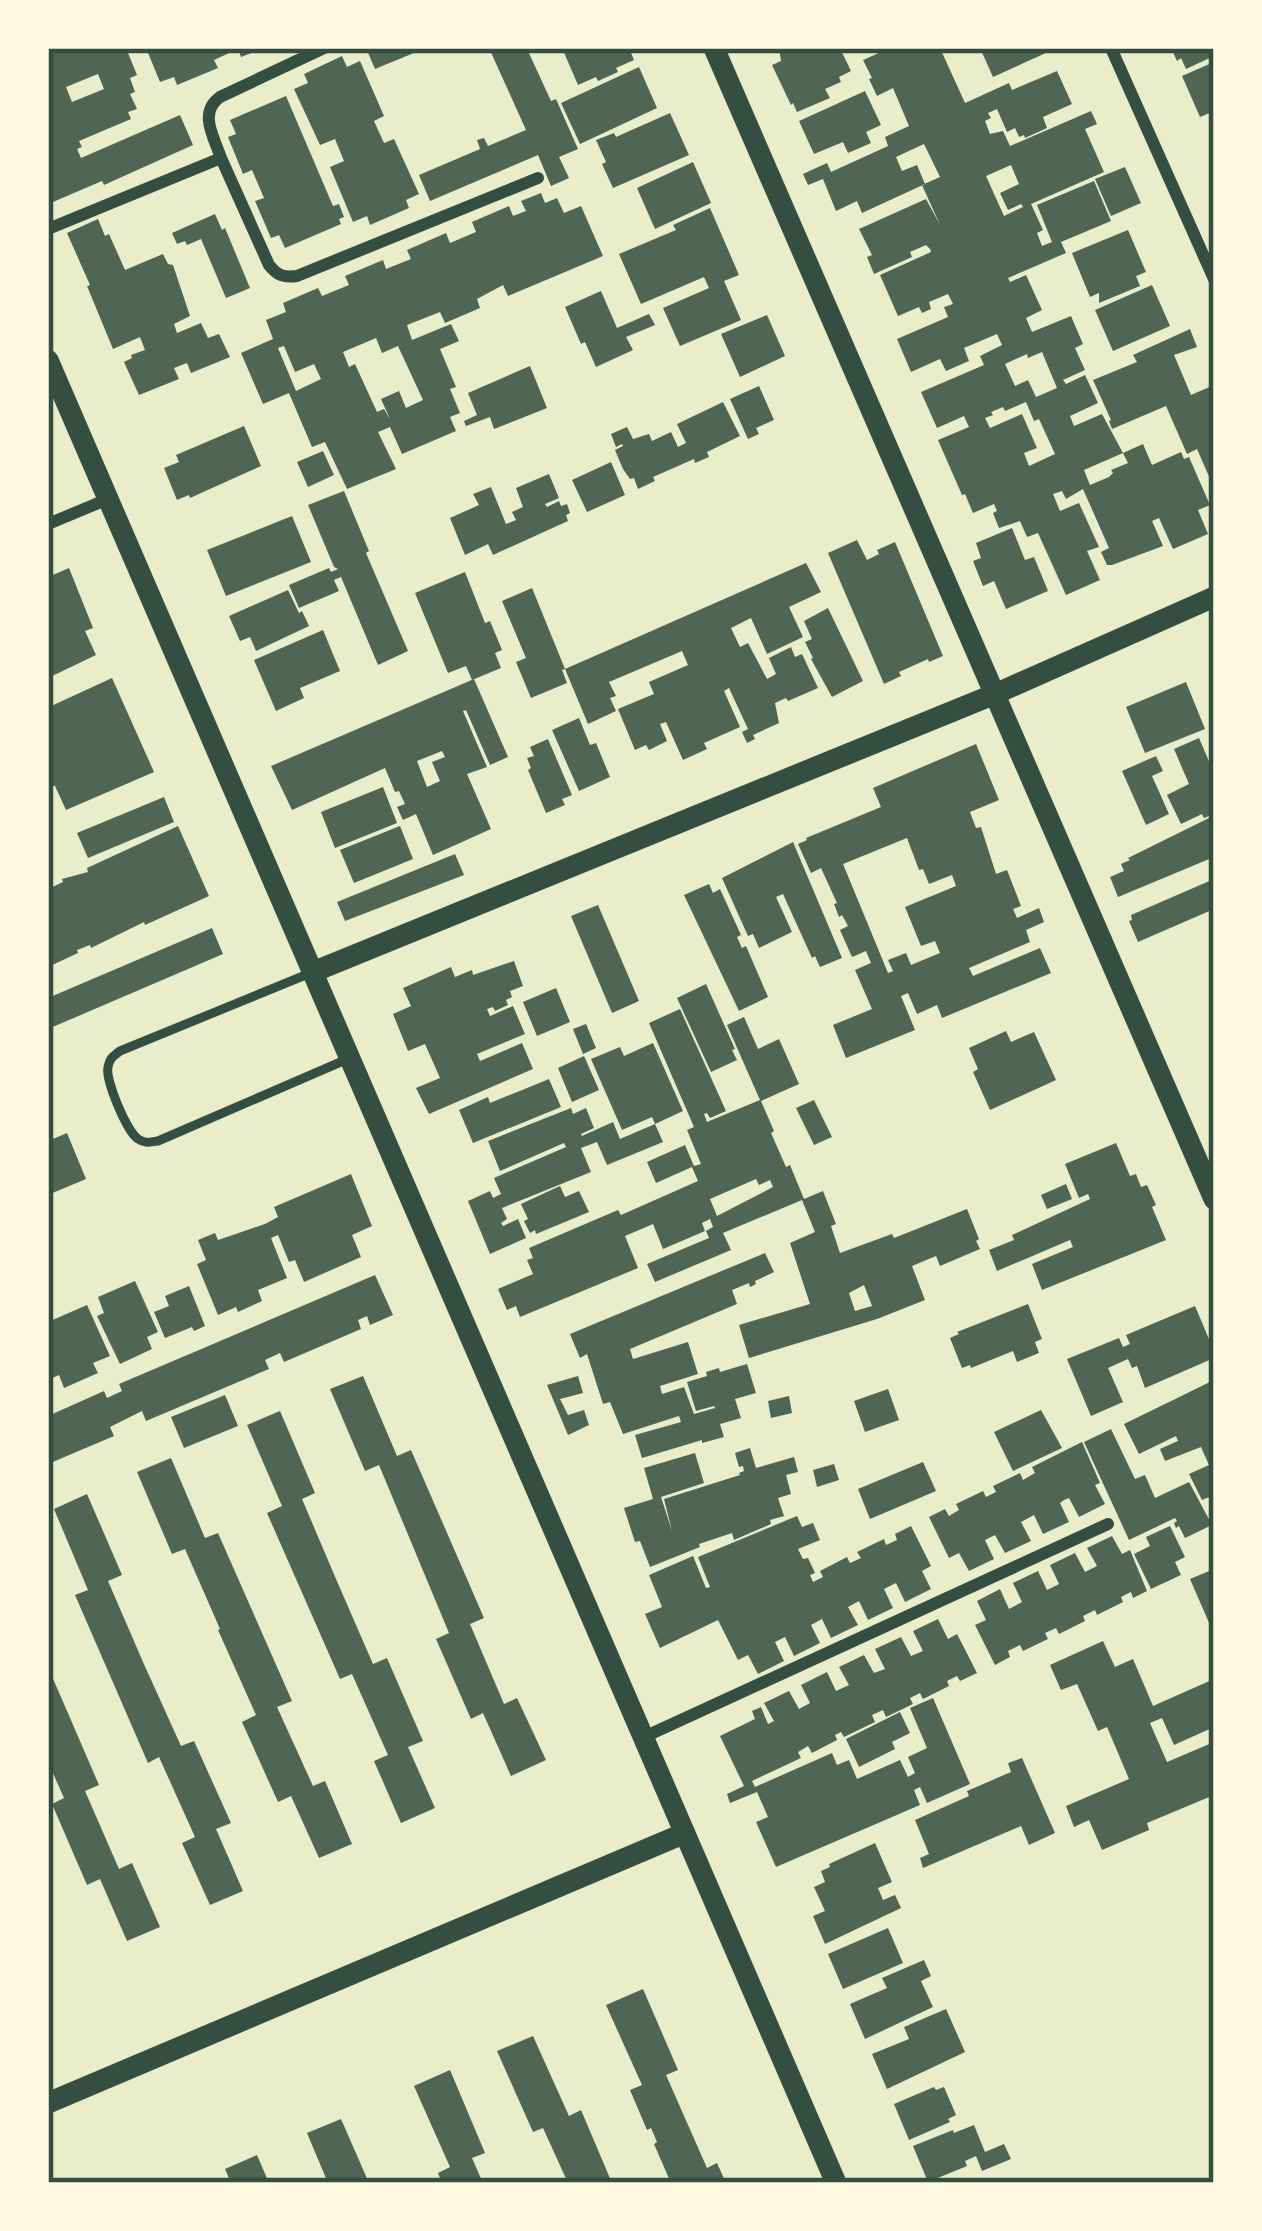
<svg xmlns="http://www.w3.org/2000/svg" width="1262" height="2231" font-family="Lato,sans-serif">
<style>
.building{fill:#4f6655;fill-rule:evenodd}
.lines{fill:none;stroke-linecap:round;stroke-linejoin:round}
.service{stroke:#344e41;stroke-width:9}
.minor{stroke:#344e41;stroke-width:12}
.tertiary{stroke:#344e41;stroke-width:21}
.neatline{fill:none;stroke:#344e41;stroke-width:4.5}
</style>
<rect width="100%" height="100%" fill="#e9edc9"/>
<path class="building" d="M60 48H126L137 75 130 78 135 92 130 94 137 109 128 112 131 119 79 141 82 147 77 149 81 158 180 115 193 145 104 185 102 181 53 202 48 192V53ZM98 74 104 89 72 102 66 87Z
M146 48H264L241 57 238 49 214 60 218 68 177 85 174 77 160 82Z
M366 48H426L375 69Z
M489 48H525L528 51 551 101 556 99 578 149 559 157 569 178 551 186 538 155 430 201 419 175 480 149 477 140 484 138 488 146 526 130Z
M562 48H629L634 60 616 68 618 72 598 81 596 77 578 85Z
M779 48H840L851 71 839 77 841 82 825 89 830 98 797 112 793 103 791 105 772 65 781 61Z
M879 48H940L965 103 1009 83 1012 90 1057 71 1072 104 1043 117 1047 128 1025 138 1024 135 1019 137 1015 128 1007 132 997 109 988 113 991 118 985 121 990 134 1003 131 1010 146 1091 111 1097 124 1085 129 1104 172 1031 204 1043 230 1037 233 1042 246 1052 242 1037 205 1094 181 1111 221 1061 242 1066 253 1008 278 1010 282 1026 275 1042 310 1026 318 1032 332 1071 316 1083 344 1075 348 1085 370 1063 380 1066 384 1085 375 1098 403 1070 416 1074 426 1102 414 1123 453 1143 444 1152 465 1181 452 1184 459 1189 457 1210 505 1198 510 1208 534 1173 549 1159 518 1152 521 1163 546 1112 565H1107L1101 552 1109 548 1083 489 1066 499 1062 491 1053 494 1060 511 1079 503 1099 547 1087 551 1100 580 1066 595 1038 533 1027 537 1020 521 999 528 993 513 997 511 994 504 973 513 965 494 962 495 938 440 969 427 964 416 937 428 921 392 984 365 980 356 1002 345 997 334 964 348 969 361 946 371 940 359 911 372 897 339 948 317 944 307 953 304 948 294 929 302 931 309 922 313 919 307 898 316 880 275 931 252 930 249 926 245 910 252 912 257 874 274 867 257 872 255 859 229 926 199 940 225 922 185 940 177 924 144 896 157 902 171 917 165 925 184 862 213 857 201 836 211 823 179 808 185 803 174 827 163 831 172 888 146 885 137 909 126 893 88 877 96 869 79 872 78 863 60 881 52ZM1011 165 1019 184 1000 193 1008 210 1021 204 1023 207 1004 216 986 176ZM1042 352 1057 388 1036 397 1028 380 1015 386 1005 364 1027 354 1028 358ZM1026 402 1034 421 1039 419 1055 454 1029 466 1024 453 1037 448 1022 414 990 428 985 418 993 415 991 412 1003 407 1005 411ZM1123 453 1128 463 1111 470 1113 473 1109 477 1090 485 1084 470Z
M980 48H1046L1048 52 993 77Z
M1171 48H1214V56L1186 69 1181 58 1177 61Z
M342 56 347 67 360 61 384 116 374 121 384 143 394 139 419 194 406 200 409 208 370 225 367 216 353 222 330 167 344 161 335 139 320 145 294 89 308 83 304 74Z
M1214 62V111L1200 117 1182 76Z
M639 67 657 108 580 144 561 103Z
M865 91 881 125 866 132 871 143 848 153 843 142 814 154 799 121Z
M286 96 333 206 339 204 344 217 339 219 341 224 285 248 279 235 271 238 255 201 264 198 252 170 243 174 228 137 236 134 230 120Z
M670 113 689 155 613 188 602 164 606 162 596 140 614 133 616 137Z
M693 162 711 203 655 229 637 188Z
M1125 167 1141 203 1111 216 1095 179Z
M541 193 545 203 557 198 564 213 581 206 603 256 508 296 503 285 477 299 480 308 445 323 440 312 407 325 412 340 451 324 459 341 440 349 456 387 450 389 460 413 450 417 456 431 402 454 390 427 378 432 396 469 347 489 325 442 312 447 289 393 263 404 241 353 273 339 266 320 286 312 283 303 318 288 322 296 349 285 345 276 383 260 386 269 411 259 407 250 446 233 450 243 476 232 472 222 509 206 513 216 526 211 521 201ZM376 338 382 353 398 346 423 400 406 408 399 391 381 399 390 419 384 409 377 412 355 364 349 367 343 352ZM284 346 295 372 314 364 321 379 296 391 278 348Z
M710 208 739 275 724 281 741 320 680 346 663 308 709 288 704 277 641 304 619 254 676 230 673 225Z
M215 214 222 230 225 228 250 288 226 298 201 239 187 245 185 241 177 244 172 233Z
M98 219 105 236 109 234 125 270 163 254 168 264 173 265 190 316 174 324 177 333 201 323 208 338 219 334 230 357 191 373 187 363 174 368 179 379 139 395 124 362 132 358 131 355 145 350 140 337 113 349 87 286 90 285 67 233Z
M1128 230 1146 272 1136 276 1140 286 1099 303V293L1090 297 1072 253Z
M1152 285 1170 326 1113 351 1095 310Z
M601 291 617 328 649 314 655 325 626 337 633 350 596 367 585 342 581 344 565 307Z
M767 315 785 356 740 377 721 334Z
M1190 329 1197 347 1174 355 1191 395 1214 385V488L1197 449 1187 454 1166 406 1112 429 1109 421 1111 420 1093 380 1137 362 1133 355Z
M530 366 547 408 494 429 490 417 466 426 464 421 477 415 468 393Z
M759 386 774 420 756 428 759 434 748 439 730 399Z
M723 402 740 436 707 452 709 457 695 463 694 459 653 477 655 481 638 489 634 478 630 479 623 469 615 450 623 446 622 444 616 447 611 434 627 427 633 439 649 434 652 441 671 432 678 447 686 443 677 424Z
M244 426 261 466 190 498 189 495 177 500 164 468 179 462 176 455Z
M323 451 334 475 308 487 297 462Z
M611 462 625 495 587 512 572 480Z
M549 474 559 498 545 504 547 507 559 501 561 506 567 504 570 513 566 515 568 521 493 555 488 544 465 555 450 518 479 505 473 494 491 487 506 524 516 520 512 512 523 507 516 488Z
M344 491 369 551 366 553 408 651 378 665 341 577 334 580 339 591 299 608 289 585 329 568 331 572 338 569 334 567 308 505Z
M292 516 311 562 226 596 207 550Z
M1012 528 1025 560 1034 557 1048 591 1006 609 994 581 983 586 973 561 981 558 976 543Z
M857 540 867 560 879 554 877 550 895 542 943 656 929 662 928 659 899 672 901 676 884 684 828 553Z
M806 563 821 592 789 607 803 637 767 654 751 618 731 628 740 647 748 643 767 679 776 674 769 658 791 647 795 657 802 654 818 688 788 701 786 698 775 703 779 723 753 735 755 739 747 743 742 732 748 729 729 688 724 691 740 727 704 743 707 749 683 760 666 722 660 724 667 741 649 750 646 745 635 750 618 709 654 694 649 682 688 665 682 651 609 682 616 696 610 698 616 711 588 724 565 669Z
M69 568 93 628 85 631 96 655 48 678V577Z
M465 572 485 623 490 621 502 650 495 653 501 668 472 680 466 666 448 673 415 593Z
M532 588 565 669 562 670 567 683 531 698 516 662 526 658 502 601Z
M288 590 299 613 302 611 309 626 256 651 250 637 240 641 229 616Z
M828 608 863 681 832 697 811 659 813 658 805 642 812 639 804 621Z
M323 630 340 671 300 688 304 698 276 711 254 660Z
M112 678 154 772 66 810 55 786H48L49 707Z
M474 679 508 757 490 765 466 710 463 711 487 767 467 774 491 829 433 855 416 814 403 820 397 807 405 804 399 791 395 792 385 768 292 810 271 766ZM442 751 445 757 432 762 440 781 427 787 417 761Z
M1186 682 1205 729 1145 753 1126 707Z
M579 718 590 745 596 743 610 777 579 791 552 730Z
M1199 738 1214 773V814L1204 818 1202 814 1181 824 1167 795 1189 784 1174 749Z
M548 739 572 795 562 799 565 805 546 813 528 770 531 768 527 758 534 756 530 747Z
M976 744 999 800 970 812 976 828 981 827 996 874 1007 870 1021 906 1013 909 1017 918 1039 908 1044 922 1026 930 1030 942 969 968 973 976 1040 948 1051 973 942 1018 937 1005 917 1014 908 993 901 996 915 1030 846 1058 833 1025 872 1009 855 970 871 963 866 951 852 957 840 930 848 926 842 915 839 917 834 904 837 903 821 868 811 873 798 844 807 840 806 838 881 807 873 788ZM907 838 919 870 923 869 929 884 952 875 956 886 905 907 921 946 935 941 940 953 911 965 906 953 888 960 893 971 888 973 843 864Z
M1156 756 1163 771 1152 776 1169 814 1146 825 1122 771Z
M383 787 397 823 335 848 321 812Z
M164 797 174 822 88 858 77 833Z
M1209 818 1211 822 1214 821V857L1118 897 1110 877 1124 871 1121 864 1130 860 1128 858Z
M178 826 209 896 145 925 144 922 91 948 90 945 77 950 78 953 48 967V889L63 882 62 879 88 872 87 868Z
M400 826 413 859 354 883 340 850Z
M793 842 842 958 820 967 815 956 812 958 783 894 776 897 792 932 759 948 753 934 748 936 722 878Z
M455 854 464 875 345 921 337 902Z
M1214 879V909L1138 942 1129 921 1132 920 1131 915Z
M709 884 713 893 720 889 741 935 737 937 742 948 746 946 768 997 739 1011 684 895Z
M598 905 639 1001 612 1013 571 916Z
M212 928 223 954 48 1029V998Z
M514 961 523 986 510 991 512 997 506 1000 508 1005 495 1011 493 1007 487 1009 490 1016 513 1006 525 1034 477 1054 480 1061 522 1043 533 1069 429 1114 416 1088 440 1078 425 1044 408 1051 393 1014 411 1006 403 988 451 967 455 977 472 970 473 975Z
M706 984 735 1049 732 1050 737 1060 711 1072 677 998Z
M556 988 570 1022 537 1036 523 1002Z
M680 1009 726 1111 710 1118 707 1113 704 1114 707 1122 760 1100 727 1025 744 1017 758 1049 779 1039 799 1084 761 1101 774 1131 771 1133 786 1167 790 1165 804 1199 823 1191 836 1224 831 1226 840 1253 892 1234 894 1238 967 1209 979 1239 976 1241 980 1249 940 1266 936 1256 912 1266 925 1300 877 1319 749 1358 739 1325 810 1304 790 1243 815 1232 802 1200 723 1233 731 1250 655 1282 647 1264 709 1238 706 1231 713 1227 710 1219 702 1223 705 1231 663 1249 653 1224 625 1236 638 1268 520 1317 516 1306 507 1310 498 1289 533 1274 527 1260 533 1258 529 1248 618 1210 621 1215 698 1181 692 1167 656 1183 647 1162 685 1145 694 1166 701 1164 687 1130 694 1127 649 1023ZM756 1179 759 1185 770 1180 773 1187 717 1216 710 1199ZM864 1285 872 1306 855 1311 849 1293Z
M586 1024 596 1048 583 1054 573 1029Z
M1006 1031 1011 1042 1034 1032 1056 1080 990 1110 973 1072 978 1069 969 1048Z
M653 1043 683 1111 655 1124 652 1117 622 1130 591 1059 620 1047 624 1056Z
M584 1056 599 1090 572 1102 558 1068Z
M549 1079 561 1107 473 1143 459 1110 488 1097 490 1103Z
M814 1100 832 1137 814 1145 796 1108Z
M571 1108 573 1114 586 1108 594 1128 581 1134 582 1136 613 1122 620 1139 655 1124 663 1142 607 1165 597 1142 581 1148 591 1172 502 1208 507 1219 501 1223 503 1226 518 1219 526 1238 490 1254 468 1201 490 1191 493 1198 501 1194 494 1178 566 1147 564 1143 500 1171 488 1141Z
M67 1133 86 1179 50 1194 48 1141Z
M1116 1143 1130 1176 1136 1174 1141 1187 1147 1185 1156 1205 1152 1207 1166 1240 1042 1290 1032 1264 1073 1247 1070 1240 997 1271 989 1250 1014 1240 1012 1235 1090 1199 1088 1194 1079 1198 1065 1164Z
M351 1174 372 1226 352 1235 361 1257 304 1282 295 1260 289 1262 278 1235 271 1238 287 1278 258 1290 262 1301 238 1312 236 1307 218 1315 197 1264 206 1260 198 1240 215 1233 218 1240 265 1224 278 1217 274 1207Z
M1066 1184 1072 1199 1047 1209 1041 1195Z
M560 1186 565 1197 579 1191 589 1212 536 1234 535 1230 530 1233 524 1221 528 1219 521 1204Z
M765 1253 774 1272 755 1281 756 1284 750 1287 749 1283 732 1290 737 1304 630 1349 633 1359 688 1342 698 1374 660 1386 662 1394 684 1387 694 1414 715 1408 714 1406 696 1411 687 1382 707 1376 706 1372 719 1368 720 1372 747 1364 756 1393 735 1399 741 1418 720 1424 724 1437 702 1443V1440L642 1458 635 1435 681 1422 679 1416 623 1434 610 1402 603 1404 587 1354 580 1358 570 1334Z
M375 1275 393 1315 370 1325 367 1316 358 1320 361 1329 284 1362 280 1353 265 1360 269 1369 146 1421 142 1411 110 1427 114 1436 48 1464V1416L104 1391 107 1398 122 1391 119 1384Z
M135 1281 158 1332 147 1337 152 1349 120 1364 97 1316 104 1313 98 1297Z
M189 1286 205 1326 194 1331 192 1327 165 1338 154 1312 169 1306 165 1296Z
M1028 1304 1042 1339 1035 1342 1039 1353 1017 1362 1013 1351 971 1368 970 1365 962 1368 950 1338 959 1334 957 1332Z
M87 1305 110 1356 93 1363 98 1373 64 1388 59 1375 48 1380V1322Z
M1195 1306 1214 1351V1358L1145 1388 1137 1366 1132 1368 1128 1359 1108 1368 1123 1402 1091 1416 1067 1359 1119 1338 1123 1347 1130 1344 1126 1335Z
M363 1376 397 1456 411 1450 484 1618 470 1624 504 1704 517 1698 546 1760 511 1776 483 1713 471 1719 436 1639 449 1633 379 1465 365 1471 330 1389Z
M578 1376 583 1393 560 1399 568 1415 584 1410 589 1425 568 1435 547 1385Z
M1214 1380V1429L1211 1430 1214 1437V1495L1202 1500 1189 1474 1209 1465 1201 1447 1165 1461 1160 1449 1178 1441 1176 1436 1139 1454 1124 1424Z
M888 1389 899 1420 865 1432 854 1401Z
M225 1395 238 1426 184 1448 171 1417Z
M789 1396 792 1413 771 1418 768 1401Z
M1041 1410 1062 1448 1013 1471 994 1432Z
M280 1411 315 1493 302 1499 336 1579 373 1664 387 1658 423 1741 408 1747 435 1808 401 1823 374 1761 388 1755 352 1674 340 1679 267 1513 282 1506 247 1425Z
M1111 1429 1135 1479 1145 1475 1155 1498 1189 1482 1212 1525 1185 1538 1179 1526 1176 1528 1174 1523 1177 1521 1175 1518 1129 1540 1084 1442Z
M1082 1442 1100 1483 1095 1485 1105 1504 1079 1517 1069 1498 1064 1500 1060 1503 1069 1522 1043 1534 1034 1515 1021 1522 1031 1541 1005 1553 995 1535 985 1540 994 1559 969 1571 959 1553 949 1558 929 1517 945 1509 949 1516 959 1510 956 1504 983 1491 986 1497 996 1492 993 1486 1020 1473 1023 1480 1035 1473 1032 1467Z
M750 1448 756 1468 794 1457 798 1472 786 1475 791 1494 778 1498 784 1516 770 1520 771 1524 734 1540 732 1533 699 1544 700 1547 650 1567 640 1541 635 1542 624 1508 653 1499 644 1468 695 1453 704 1483 661 1497 672 1531 664 1499 740 1475 739 1473 744 1471 743 1466 739 1467 735 1453Z
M171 1458 205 1538 218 1533 292 1701 277 1707 313 1786 325 1781 352 1844 319 1858 291 1796 278 1802 242 1722 256 1715 218 1630 220 1629 185 1549 172 1554 137 1472Z
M923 1462 936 1491 870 1519 858 1489Z
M834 1464 839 1480 817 1487 813 1470Z
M87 1494 122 1575 108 1581 143 1662 181 1746 194 1741 231 1823 216 1829 243 1891 210 1905 182 1843 195 1837 159 1757 148 1763 75 1595 88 1590 54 1509Z
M797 1516 802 1527 813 1523 820 1540 798 1549 803 1559 808 1558 815 1573 810 1575 813 1582 823 1577 820 1571 847 1557 850 1563 861 1558 857 1552 884 1539 886 1545 897 1540 895 1534 911 1526 931 1566 922 1571 931 1589 905 1602 896 1583 884 1589 893 1608 868 1620 859 1601 848 1607 858 1625 831 1638 822 1619 811 1625 820 1643 794 1656 785 1637 775 1642 784 1661 758 1674 748 1655 738 1660 718 1620 660 1648 645 1614 662 1607 649 1575 693 1556 706 1588 710 1587 698 1557Z
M1170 1526 1185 1557 1175 1562 1181 1575 1151 1589 1134 1554 1150 1546 1146 1537Z
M1112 1536 1122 1554 1130 1550 1147 1591 1133 1598 1131 1592 1121 1597 1123 1602 1097 1615 1095 1610 1083 1616 1085 1621 1059 1634 1056 1628 1045 1633 1048 1639 1023 1651 1020 1645 1008 1651 1010 1657 995 1665 975 1625 986 1620 977 1601 1000 1589 1009 1609 1022 1602 1013 1583 1038 1571 1047 1590 1059 1584 1050 1565 1075 1553 1085 1572 1097 1566 1087 1548Z
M1214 1569V1623L1210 1625 1190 1579Z
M938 1619 948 1639 957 1634 977 1673 960 1681 957 1676 947 1681 949 1686 923 1699 920 1693 910 1698 913 1704 886 1717 883 1710 872 1715 875 1722 844 1737 841 1732 835 1735 837 1740 812 1753 808 1746 798 1752 801 1758 752 1781 755 1787 832 1753 837 1765 849 1760 857 1779 900 1760 908 1777 915 1773 908 1757 927 1748 910 1708 933 1698 970 1784 927 1803 920 1787 914 1790 920 1805 776 1867 756 1822 768 1817 757 1792 730 1803 727 1794 744 1786 720 1736 755 1719 752 1711 761 1707 768 1724 774 1721 764 1703 789 1691 799 1709 810 1703 801 1685 827 1672 836 1691 849 1685 839 1667 864 1655 874 1673 885 1669 875 1649 901 1637 911 1656 923 1651 913 1631Z
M1103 1641 1115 1667 1133 1659 1153 1706 1214 1679V1727L1174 1745 1162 1718 1150 1723 1167 1762 1214 1742V1795L1147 1823 1149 1830 1102 1850 1089 1820 1074 1827 1066 1806 1129 1779 1107 1727 1098 1731 1077 1684 1061 1690 1050 1665Z
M48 1667 99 1785 85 1791 119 1869 132 1863 160 1927 127 1941 100 1879 87 1885 52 1804 64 1798 48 1762Z
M900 1712 910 1733 892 1742 895 1749 859 1767 846 1739Z
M1022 1758 1055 1833 1029 1845 1021 1826 923 1868 920 1858 929 1854 915 1820 969 1796 967 1791 1011 1772 1008 1763Z
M875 1843 892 1882 878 1888 883 1900 895 1895 901 1908 825 1944 813 1916 825 1911 814 1887 825 1882 821 1871 830 1867 829 1864Z
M888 1928 903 1963 843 1989 828 1954Z
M924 1960 931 1976 921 1981 933 2007 865 2039 850 2004 887 1988 882 1978Z
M643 1989 678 2070 666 2075 707 2168 717 2163 726 2183H685L683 2179 671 2183 654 2144 657 2142 651 2128 647 2130 630 2090 642 2085 606 2005Z
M946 2009 965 2052 887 2089 872 2054 909 2039 904 2027Z
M533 2036 569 2116 581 2110 612 2183H568L543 2128 533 2132 497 2051Z
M450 2070 485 2153 472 2158 483 2183H442L438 2173 450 2167 414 2086Z
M934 2087 936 2090 944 2087 956 2115 948 2119 950 2122 909 2140 894 2104Z
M341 2119 369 2183H328L307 2133Z
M974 2125 985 2152 1004 2144 1011 2159 982 2171 976 2156 965 2161 967 2166 928 2182 913 2146 953 2130 954 2133Z
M257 2155 269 2183H231L225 2169Z"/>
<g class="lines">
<path class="service" d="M313 972 120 1051C113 1057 110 1057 108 1067 105 1080 127 1132 138 1139 146 1144 149 1142 158 1141L350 1058"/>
<path class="minor" d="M1111 48 1214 279
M221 158C214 137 198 113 220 97L324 48
M48 229 221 158 269 265C277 275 283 278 297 276L538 178
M48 524 108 499
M644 1737 1108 1524"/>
<path class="tertiary" d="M714 48 1214 1199
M48 360 836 2183
M313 972 995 694 1214 597
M48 2103 685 1833"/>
</g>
<rect width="1262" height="2231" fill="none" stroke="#fefae0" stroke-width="102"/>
<rect x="51" y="51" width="1160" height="2129" class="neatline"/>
</svg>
